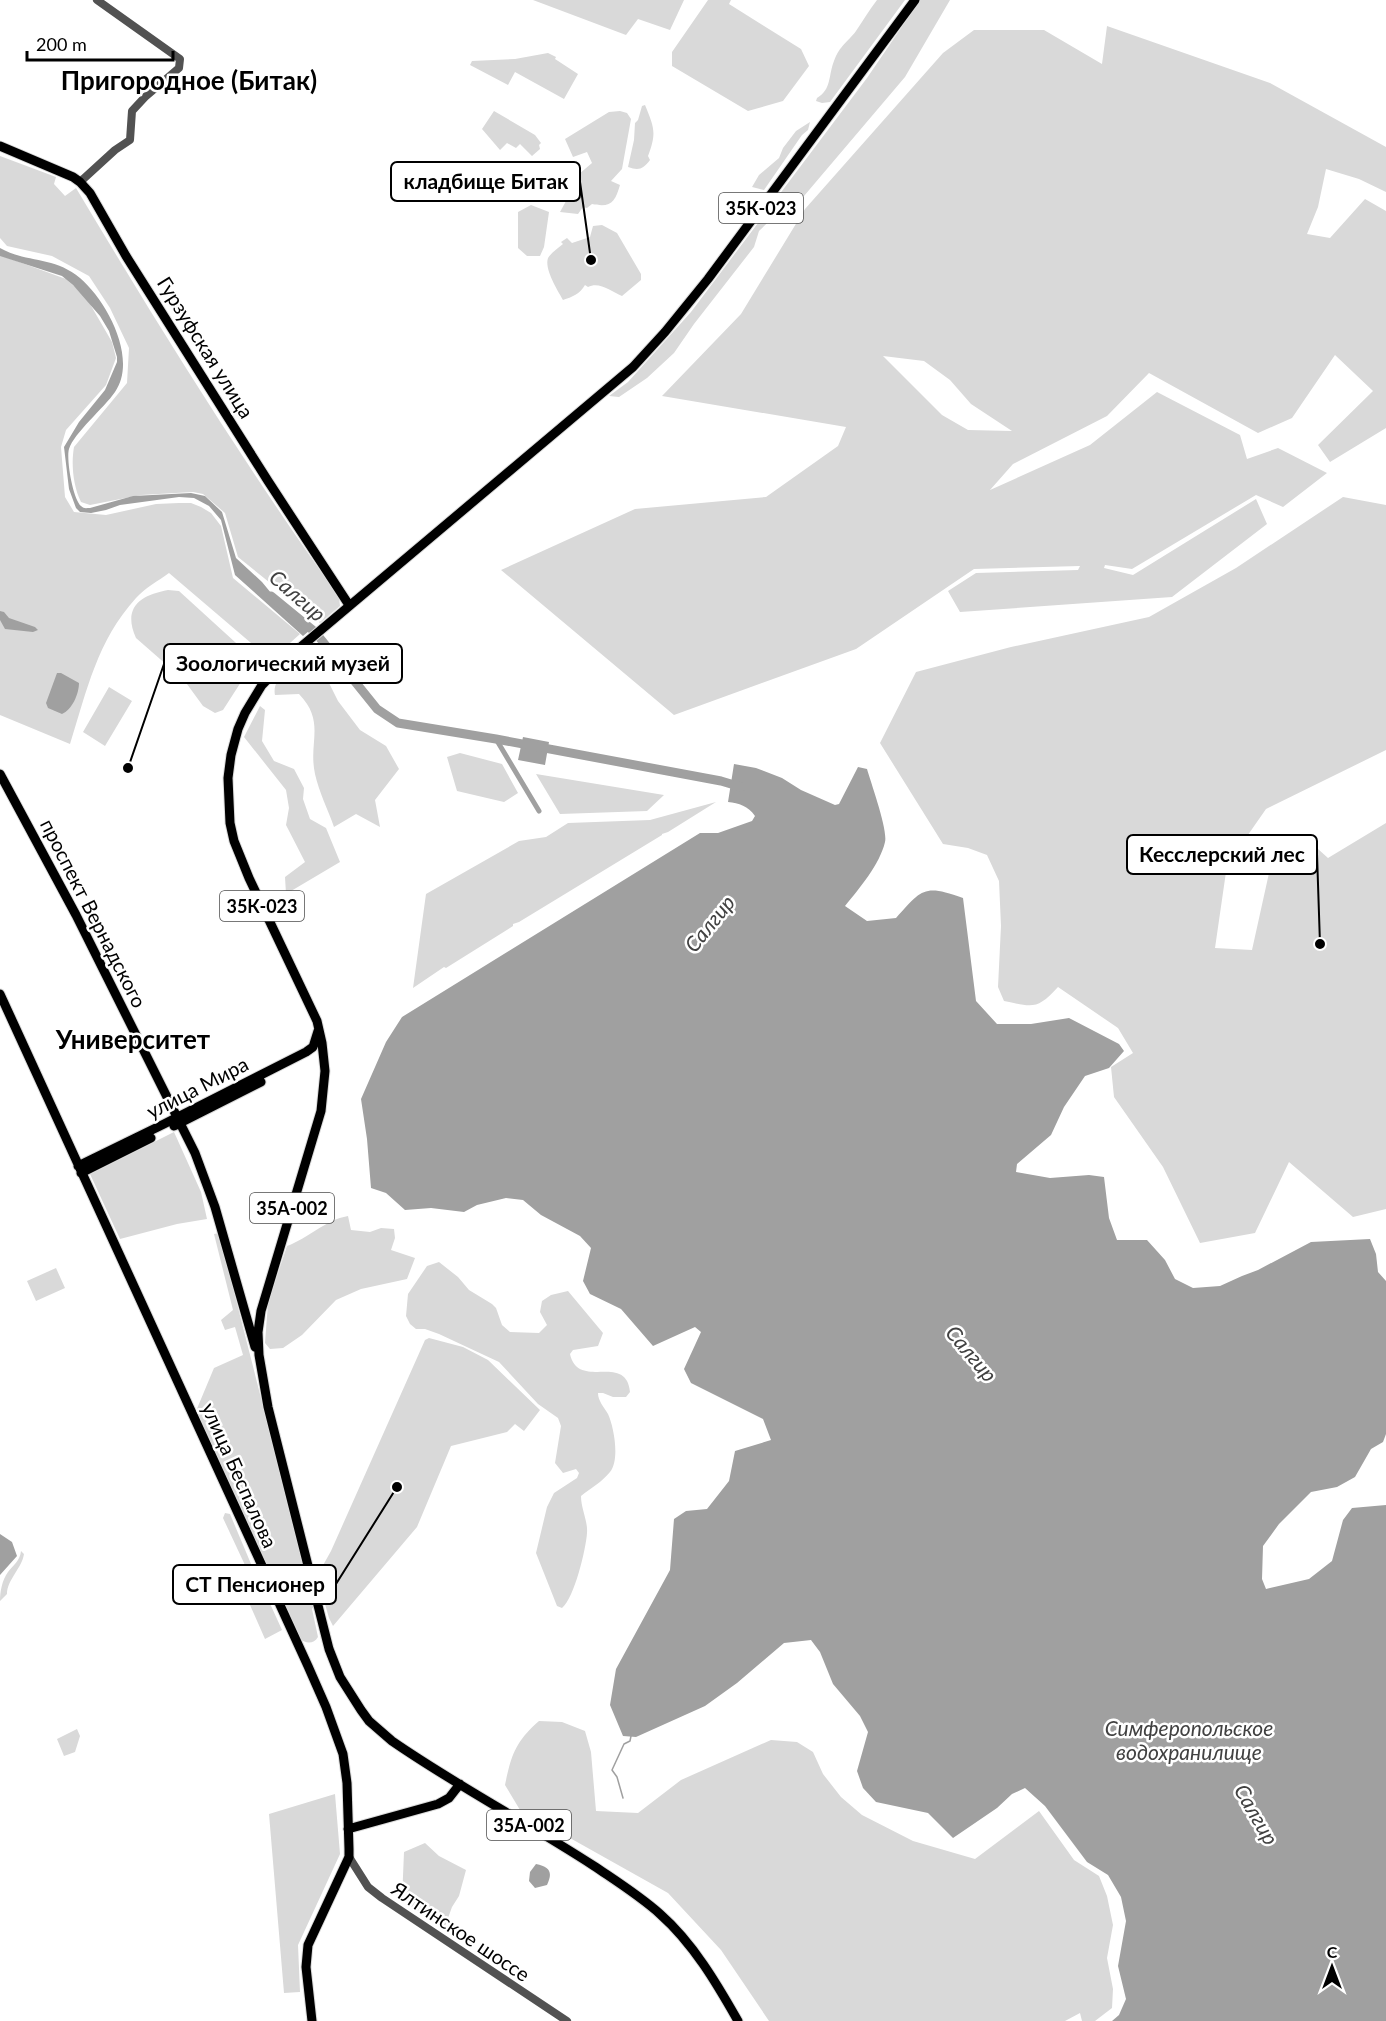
<svg xmlns="http://www.w3.org/2000/svg" width="1386" height="2021" font-family="Lato,sans-serif">
<style>
.green{fill:#d9d9d9;fill-rule:evenodd}
.water{fill:#a0a0a0}
.lines{fill:none;stroke-linecap:round;stroke-linejoin:round}
.stream{stroke:#a0a0a0;stroke-width:1.5}
.canal{stroke:#a0a0a0;stroke-width:5}
.river{stroke:#a0a0a0;stroke-width:9}
.major-casing{stroke:#dbdbdb;stroke-width:11}
.minor{stroke:#525252;stroke-width:8}
.major{stroke:#000;stroke-width:9}
.labels{text-anchor:middle;dominant-baseline:central;stroke-width:5;stroke-linejoin:round;paint-order:stroke}
.shield{fill:#fff;stroke:#4c4c4c;stroke-width:1.5}
.shield-label{font-size:18px;font-weight:bold;fill:#000}
.street-label{font-size:20px;fill:#000;stroke:#fff}
.water-label{font-size:21px;font-style:italic;fill:#414141;stroke:#fff}
.district-label{font-size:26px;font-weight:bold;fill:#000;stroke:#fff}
.leader{fill:none;stroke:#000;stroke-width:2}
.callout-dot{fill:#000;stroke:#fff;stroke-width:2}
.callout{fill:#fff;stroke:#000;stroke-width:2}
.callout-label{font-size:21px;text-anchor:middle;font-weight:bold;fill:#000}
</style>
<rect width="100%" height="100%" fill="#fff"/>
<path class="green" d="M533 0H684L670 30 638 19 626 35Z
M708 0H731L729 4 801 49 809 66 783 101 748 111 672 66V52Z
M877 0H905L830 102 822 103 816 101 817 98C832 89 828 76 834 61 840 45 847 43 856 31 863 21 869 10 877 0Z
M920 0H950L905 77 804 196 790 201 759 231 754 247 694 324 674 353 647 378 619 397 609 396 628 382 691 312 867 78Z
M1107 26 1270 83 1386 147V192L1359 179 1326 169 1318 207 1307 234 1330 238 1365 199 1386 211V428L1330 462 1318 445 1373 391 1335 355 1292 418 1258 433 1149 373 1107 416 1013 464 990 490 1090 445 1157 392 1240 435 1247 459 1278 448 1327 473 1283 507 1256 495 1132 569 1105 565 1104 568 1133 575 1256 499 1267 524 1172 597 960 612 948 591 976 573 1078 570 1080 566 974 569 856 649 674 715 501 570 635 509 766 497 838 446 846 427 662 396 741 314 805 209 943 53 974 30H1044L1102 64ZM883 356 924 361 950 380 971 404 1012 431 968 430 942 415Z
M548 53 556 57 555 59 578 74 564 99 515 72 508 85 470 65 472 61 515 59Z
M645 105C654 127 657 133 648 156L650 160C643 169 639 171 628 167L634 140 635 123 638 120 642 106Z
M494 111 535 135 541 143 539 145 540 149 532 156 520 144 516 148 507 143 500 150 482 129Z
M620 111 627 113 631 119 622 169 611 181 620 185C615 202 611 208 592 204L587 208 583 207 578 214 560 212 576 183 572 180 592 163 587 152 573 157 565 139 609 112Z
M810 122 808 130 802 135 764 190 752 187 759 175 779 158 783 148 796 131Z
M0 156 56 177 54 184 65 196 76 188C159 327 245 466 339 597L340 606 320 623 238 557 225 513 203 494 193 492 141 495 90 505 81 502C73 486 71 464 74 447L127 383 129 348 110 308 89 276 52 256 7 246 0 238Z
M531 205 549 212 544 247 540 256H527L518 248V212Z
M602 225 617 233 641 274V280L622 296C611 291 599 281 588 287L585 285C580 294 572 297 563 300 558 291 544 269 548 258 551 253 558 248 563 244L561 242 567 238 572 243 590 237 593 226Z
M0 255 66 279 86 297 112 342 116 358 106 385 66 430 61 447 65 497 74 512 106 515 156 504 179 503H191L201 507 211 513 221 526 233 578 300 634 271 660 169 573C158 581 145 588 136 598 97 641 87 690 70 744L0 715Z
M1343 497 1386 505V750L1266 809 1227 865 1215 948 1252 950 1275 846 1308 840 1328 858 1386 823V1209L1353 1217 1289 1162 1255 1233 1200 1243 1163 1167 1114 1097 1111 1067 1133 1053 1118 1028 1058 987C1037 1010 1033 1007 1004 1001L998 987 1001 926 999 881 987 855 968 848 943 844 880 743 916 672 1011 647 1149 617 1236 568Z
M168 590 179 591 247 653 250 668 223 710 215 713 203 706 184 680 136 638C122 607 141 595 168 590Z
M309 652 318 661 338 701 360 730 386 746 399 769 375 800 380 827 356 814 334 827C328 810 319 792 315 774 308 742 326 722 299 694L275 695C271 677 296 663 309 652Z
M109 687 132 701 105 746 83 732Z
M260 706 265 710 262 741 274 761 294 769 304 788 303 799 310 819 326 828 340 862 286 894 285 877 305 862 286 825 289 808 286 790 244 737Z
M460 753 502 764 518 793 504 802 457 791 447 757Z
M536 774 664 795 647 811 560 814Z
M716 802 668 832 662 834V835L519 922 513 924V926L446 968 444 967 413 988 426 894 519 841 546 837 568 823 650 820Z
M174 1132 201 1192 207 1219 177 1224 120 1239 90 1174Z
M348 1216 351 1230 370 1232 381 1228 394 1229 395 1238 391 1250 415 1258 407 1279 361 1289 336 1300 302 1335 283 1348 270 1349 265 1343 268 1303 287 1246C309 1238 325 1220 348 1216Z
M219 1233 314 1606 312 1609 318 1637C314 1644 306 1644 300 1639L196 1411 214 1368 243 1355 235 1327 225 1330 221 1320 233 1310 214 1234Z
M439 1262 458 1277 469 1290 492 1304 496 1308 502 1325 510 1332 539 1333 547 1325 540 1312 542 1301 551 1295 568 1291 603 1333 598 1346 573 1350 570 1354C578 1391 626 1352 630 1392L626 1397H613L603 1393H598C598 1401 604 1407 608 1414 614 1427 620 1460 610 1472 602 1482 591 1488 581 1496 581 1509 588 1521 587 1533 586 1549 574 1599 562 1608L557 1606 536 1553 547 1507 554 1493 577 1478 579 1473 576 1469 563 1473 555 1463 561 1426 558 1418 538 1404 499 1362 439 1334 425 1329H416L410 1324 406 1316 408 1294 427 1266Z
M56 1268 65 1288 36 1301 27 1281Z
M429 1338 463 1347 488 1360 540 1410 524 1431 515 1424 507 1432 451 1446 417 1527 333 1626 329 1618 317 1576 331 1551 425 1340Z
M225 1513 230 1514 262 1590 260 1593H258L223 1518Z
M21 1551 24 1554C22 1568 7 1580 7 1594L0 1601C0 1592 2 1580 8 1572 13 1565 20 1561 21 1551Z
M267 1597 282 1630 265 1639 250 1605Z
M539 1721 562 1722 585 1731 591 1752 596 1811 638 1813 681 1780 771 1740 797 1742 813 1752 823 1774 841 1797 862 1815 913 1841 975 1859 1039 1811 1074 1860 1099 1876 1107 1896 1113 1925 1107 1958 1113 1989 1112 2008 1095 2021H1082L1080 2013 1065 2021H769L721 1950 668 1893 520 1810 505 1785C511 1755 516 1741 539 1721Z
M77 1729 80 1736 75 1752 64 1756 57 1739Z
M335 1794 340 1854 298 1945 300 1992 284 1993 269 1814Z
M425 1843 439 1856 466 1870 459 1896 452 1907 444 1929 402 1900 404 1852Z"/>
<path class="water" d="M0 248C26 263 54 256 80 278 107 301 138 359 115 392 104 408 74 433 69 449 66 459 73 499 81 506 84 509 86 508 90 508L133 496 191 493 205 496 222 512 236 558 262 582 290 616 305 625 315 626 303 636 235 575 221 520 209 506 194 498 179 497 120 505 106 510 91 513 80 512 76 508 69 489 64 447 79 422 105 390 117 362V357L109 331 100 316 73 285 62 276 0 256Z
M0 611 4 612 9 618 35 627 38 630 33 632 5 629 0 620Z
M57 673H61L79 683C79 694 72 710 62 714L48 708 46 703Z
M523 737 549 742 545 765 518 760Z
M734 764 756 768 782 778 801 790 835 805 839 804 858 767 867 769C871 783 888 830 885 842 880 864 859 889 845 906L867 921 896 918C922 889 924 884 963 898L976 1001 997 1024H1031L1069 1018 1119 1044 1124 1051 1109 1068 1085 1076 1064 1107 1051 1135 1017 1164 1016 1172 1050 1178 1089 1175 1104 1177 1109 1218 1117 1240H1147L1165 1260 1175 1279 1193 1288 1220 1286 1242 1276 1258 1270 1311 1242 1370 1239 1376 1254 1378 1272 1386 1281V1434L1383 1442 1371 1449 1355 1477 1337 1487 1311 1492 1279 1524 1263 1546 1262 1579 1266 1589 1309 1579 1332 1561 1343 1520 1352 1508 1386 1505V2021H1112L1119 2015 1126 1999 1118 1966 1126 1921 1121 1897 1108 1875 1087 1862 1045 1806 1025 1788 1012 1794 997 1808 953 1838 928 1813 876 1802 863 1788 857 1771 868 1732 860 1716 833 1684 820 1652 811 1640 784 1643 737 1683 705 1706 636 1737 623 1736 610 1705 616 1669 670 1570 674 1519 686 1511 707 1509 729 1481 735 1451 771 1440 763 1419 691 1383 684 1369 701 1332 695 1327 653 1346 621 1309 590 1294 583 1281 591 1248 580 1236 541 1215 523 1200 506 1198 477 1205 464 1212 431 1208 405 1210 386 1193 371 1188 367 1139 361 1099 386 1042 402 1017 700 833H718L752 821 755 816C748 806 739 803 728 802Z
M0 1534 12 1542 17 1556 0 1575Z
M536 1864C550 1867 553 1872 547 1885L535 1888 529 1881 530 1872Z"/>
<g class="lines">
<path class="stream" d="M623 1798 617 1777 612 1770 624 1744 630 1741 631 1736"/>
<path class="canal" d="M496 739 539 811"/>
<path class="river" d="M271 596 315 632 377 709 398 723 496 739 721 781 741 787"/>
<defs>
<path id="major" d="M0 146 73 177 80 182 90 193 126 256 268 481 349 605
M0 774 76 915 195 1153 215 1207 255 1347
M0 994 308 1666 326 1707 343 1754 347 1783 349 1849V1857L308 1945 306 1967 312 2021
M174 1126 261 1082
M78 1166 164 1124 306 1052 313 1047 318 1031
M81 1173 151 1138
M348 1829 438 1804 449 1798 460 1784
M738 2021C717 1984 693 1943 660 1914 640 1896 616 1881 594 1866 528 1823 457 1786 392 1741L369 1721 361 1710 340 1677 329 1649 268 1407 259 1355 258 1332 261 1311 321 1111 325 1071 322 1043 317 1021 249 878 234 841 230 823 228 778 231 755 238 729 245 713 262 685 290 656 633 367 665 332 708 279 915 0"/>
</defs>
<use href="#major" class="major-casing"/>
<path class="minor" d="M80 182 115 150 130 140 132 111 145 97 179 68 180 59 97 0
M349 1857 368 1887 382 1898 567 2021"/>
<use href="#major" class="major"/>
</g>
<g class="labels">
<g class="shield">
<rect x="719" y="193" width="84" height="30" rx="4.5"/>
<rect x="220" y="891" width="84" height="30" rx="4.5"/>
<rect x="250" y="1193" width="84" height="30" rx="4.5"/>
<rect x="487" y="1810" width="84" height="30" rx="4.5"/>
</g>
<g class="shield-label">
<text x="761" y="208">35К-023</text>
<text x="262" y="906">35К-023</text>
<text x="292" y="1208">35А-002</text>
<text x="529" y="1825">35А-002</text>
</g>
<g class="street-label">
<text transform="translate(206 347) rotate(58)">Гурзуфская улица</text>
<text transform="translate(94 913) rotate(63)">проспект Вернадского</text>
<text transform="translate(197 1087) rotate(-27)">улица Мира</text>
<text transform="translate(240 1475) rotate(66)">улица Беспалова</text>
<text transform="translate(461 1931) rotate(34)">Ялтинское шоссе</text>
</g>
<g class="water-label">
<text transform="translate(298 595) rotate(41)">Салгир</text>
<text transform="translate(709 923) rotate(-51)">Салгир</text>
<text transform="translate(972 1353) rotate(50)">Салгир</text>
<text x="1189" y="1727">Симферопольское<tspan x="1189" dy="24">водохранилище</tspan></text>
<text transform="translate(1257 1814) rotate(60)">Салгир</text>
</g>
<g class="district-label">
<text x="189" y="80">Пригородное (Битак)</text>
<text x="133" y="1039">Университет</text>
</g>
</g>
<path class="leader" d="M591 260L580 182M128 768L164 664M1320 944L1317 854M397 1487L336 1584"/>
<g class="callout-dot">
<circle cx="591" cy="260" r="6"/>
<circle cx="128" cy="768" r="6"/>
<circle cx="1320" cy="944" r="6"/>
<circle cx="397" cy="1487" r="6"/>
</g>
<g class="callout">
<rect x="391" y="162" width="189" height="39" rx="6"/>
<rect x="164" y="644" width="238" height="39" rx="6"/>
<rect x="1127" y="835" width="190" height="39" rx="6"/>
<rect x="173" y="1565" width="163" height="39" rx="6"/>
</g>
<g class="callout-label">
<text x="486" y="189">кладбище Битак</text>
<text x="283" y="671">Зоологический музей</text>
<text x="1222" y="862">Кесслерский лес</text>
<text x="255" y="1592">СТ Пенсионер</text>
</g>
<g transform="translate(1332 1967)" stroke="#ffffff" stroke-width="4.5" paint-order="stroke">
<path d="M0-4.5L10 22L0 15L-10 22Z" fill="#000000"/>
<text y="-9" font-size="16" font-weight="bold" text-anchor="middle" fill="#000000">С</text>
</g>
<path d="M27 51v9h146v-9" fill="none" stroke="#000000" stroke-width="3"/>
<text x="36" y="51" font-size="18" fill="#000000" stroke="#ffffff" stroke-width="4.5" paint-order="stroke">200 m</text>
</svg>
